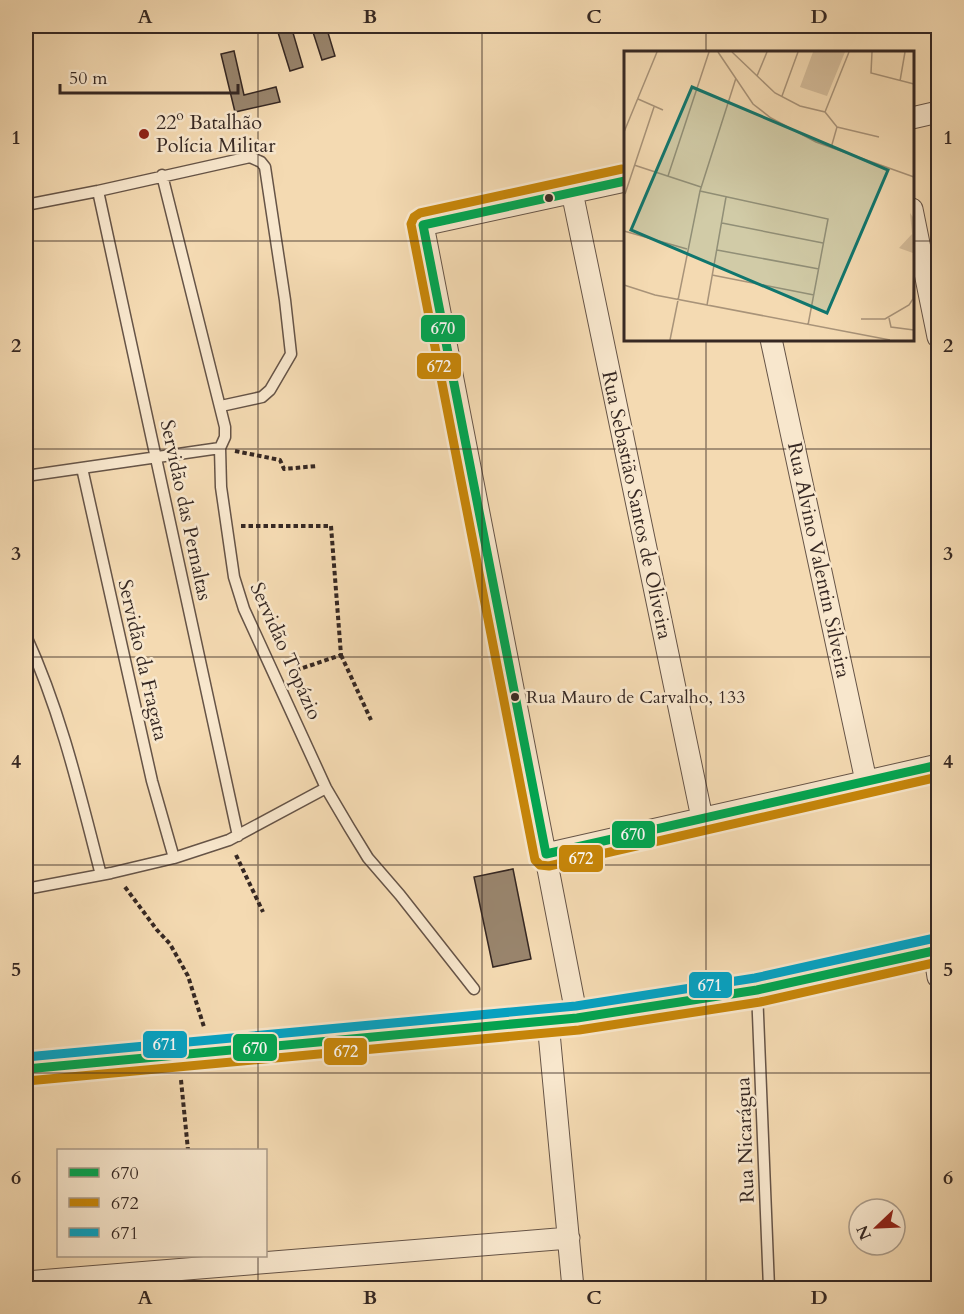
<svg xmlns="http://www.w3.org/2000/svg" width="964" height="1314" font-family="Cardo,serif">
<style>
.building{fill:#99856d;stroke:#362823;stroke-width:1.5}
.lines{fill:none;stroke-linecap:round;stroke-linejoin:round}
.lane-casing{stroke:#665447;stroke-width:13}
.street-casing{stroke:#665447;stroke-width:23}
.secondary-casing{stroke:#362823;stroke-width:31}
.path{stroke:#362823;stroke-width:4;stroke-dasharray:4.5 3;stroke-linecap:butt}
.lane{stroke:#f8e7cd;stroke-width:10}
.street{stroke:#f8e7cd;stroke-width:21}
.secondary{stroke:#f8e7cd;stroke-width:28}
.bus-1-casing{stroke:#f8e7cd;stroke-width:14}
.bus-2-casing{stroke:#f8e7cd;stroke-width:14}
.bus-3-casing{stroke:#f8e7cd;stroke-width:14}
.bus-1{stroke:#00a651;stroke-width:9}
.bus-2{stroke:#c78609;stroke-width:9}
.bus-3{stroke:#03a3c5;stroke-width:9}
.grid{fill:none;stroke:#362823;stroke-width:1.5;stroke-opacity:0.55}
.poi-dot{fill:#8f2418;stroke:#f8e7cd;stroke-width:2}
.bus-dot{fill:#362823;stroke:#f8e7cd;stroke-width:2}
.labels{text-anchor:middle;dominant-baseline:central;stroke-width:5;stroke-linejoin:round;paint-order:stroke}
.bus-label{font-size:18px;fill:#362823;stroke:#f8e7cd;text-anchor:start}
.poi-label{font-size:20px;fill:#362823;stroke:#f8e7cd;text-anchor:start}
.street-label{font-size:20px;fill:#362823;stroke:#f8e7cd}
.inset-road{fill:none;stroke:#a89379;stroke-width:1.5}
.view{fill:#0f766e;fill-opacity:0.15;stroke:#0f766e;stroke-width:3}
.inset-edge{fill:none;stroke:#362823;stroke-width:3}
.line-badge{stroke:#f8e7cd;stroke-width:2}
.badge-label{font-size:16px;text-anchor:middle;font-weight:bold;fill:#fff}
.neatline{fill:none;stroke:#362823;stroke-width:2}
.grid-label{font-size:20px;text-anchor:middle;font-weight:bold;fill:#362823}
</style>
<rect width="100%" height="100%" fill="#f4dab2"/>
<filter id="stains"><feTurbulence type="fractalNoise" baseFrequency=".00333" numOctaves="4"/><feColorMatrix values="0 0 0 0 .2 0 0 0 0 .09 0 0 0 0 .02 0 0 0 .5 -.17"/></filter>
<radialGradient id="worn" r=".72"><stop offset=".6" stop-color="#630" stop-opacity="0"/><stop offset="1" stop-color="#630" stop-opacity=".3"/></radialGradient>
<path class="building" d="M276 26H291L303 67 290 71Z
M311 26H326L335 56 322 60Z
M234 51 244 95 276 87 280 102 235 112 221 54Z
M513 869 531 959 493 967 474 877Z"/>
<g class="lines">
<defs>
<path id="lane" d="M162 175 225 427V437L220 448 221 487 234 577 244 609 326 788 349 827 368 858 400 895 474 989
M98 191 238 836
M26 205 98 191 250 157 261 162 265 167 285 300 291 354 270 390 262 397 221 406
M82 468 152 781 174 858
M26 476 220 448
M26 636C61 712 80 794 101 875
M26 889 111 873 174 858 229 840 326 788
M757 990 769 1288"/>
<path id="street" d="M912 118 938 112
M572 192 702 818
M912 209 938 337
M771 339 866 781
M546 854 938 765
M934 951 938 977
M577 1018 423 225 625 181
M548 1022 573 1288
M26 1282 569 1238"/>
<path id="secondary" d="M26 1069 577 1018 757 990 938 950"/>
</defs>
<use href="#lane" class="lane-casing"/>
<use href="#street" class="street-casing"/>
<use href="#secondary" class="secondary-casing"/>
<path class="path" d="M235 451 280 460 284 469 317 466
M241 526H331L341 655 291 672
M341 655 371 720
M236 855 263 912
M125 887 157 930 170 944 188 976 204 1027
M181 1080 188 1150"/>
<use href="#lane" class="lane"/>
<use href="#street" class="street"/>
<use href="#secondary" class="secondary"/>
<defs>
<path id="bus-1" d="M625 181 423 225 546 854 938 765
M26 1069 577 1018 757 990 938 950"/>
<path id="bus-2" d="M622 169 420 213 414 217 411 224 535 860 540 865 549 866 938 777
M27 1081 579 1030 760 1002 938 962"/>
<path id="bus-3" d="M26 1057 576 1006 755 978 935 938"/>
</defs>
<use href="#bus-1" class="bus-1-casing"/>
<use href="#bus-2" class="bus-2-casing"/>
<use href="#bus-3" class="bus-3-casing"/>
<use href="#bus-1" class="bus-1"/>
<use href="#bus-2" class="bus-2"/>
<use href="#bus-3" class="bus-3"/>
</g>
<path class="grid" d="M258 26V1150M482 26V1288M706 26V52M26 241H625M912 241H938M706 339V1288M26 449H938M26 657H938M26 865H938M26 1073H938M258 1256V1288"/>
<circle class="poi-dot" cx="144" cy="134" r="6"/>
<g class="bus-dot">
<circle cx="549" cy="198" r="5"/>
<circle cx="515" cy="697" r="5"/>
</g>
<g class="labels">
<g class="bus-label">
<text x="526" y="697">Rua Mauro de Carvalho, 133</text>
</g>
<g class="poi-label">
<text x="156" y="122">22º Batalhão<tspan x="156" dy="23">Polícia Militar</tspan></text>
</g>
<g class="street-label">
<text transform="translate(637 505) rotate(78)">Rua Sebastião Santos de Oliveira</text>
<text transform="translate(186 510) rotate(78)">Servidão das Pernaltas</text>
<text transform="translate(819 560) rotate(78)">Rua Alvino Valentin Silveira</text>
<text transform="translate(286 651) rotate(66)">Servidão Topázio</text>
<text transform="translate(143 660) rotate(77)">Servidão da Fragata</text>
<text transform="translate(745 1140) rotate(-92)">Rua Nicarágua</text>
</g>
</g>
<g transform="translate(624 51)">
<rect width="290" height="290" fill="#f4dab2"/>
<path d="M189 1H221L203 45 176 36ZM286 162 289 166V202L275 197 288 183Z" fill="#d4bc9a"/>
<path class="inset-road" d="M94 1 129 53 147 67 192 91 290 126M108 1 151 42 176 55 201 61 213 76 207 97M248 1 247 22 290 33M133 25 143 1M276 30 281 1M158 45 174 1M14 48 39 59M201 61 225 1M213 76 255 86M0 81 33 1M10 114 77 136M44 125 85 1M76 140 204 168 184 274M1 143 30 56M98 172 199 192M0 180 63 198M93 199 195 218M88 224 190 244M0 234 31 244 266 289M83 254 102 146M265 267 267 276 290 279M237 268H261L285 254 289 248 290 214M46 289 76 140 112 27"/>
<path class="view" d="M68 36 264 119 203 262 7 179Z"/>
<rect width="290" height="290" class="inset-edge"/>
</g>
<g class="line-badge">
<rect x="420" y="314" width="46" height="29" rx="6" fill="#00a651"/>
<rect x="416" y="352" width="46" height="28" rx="6" fill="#c78609"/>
<rect x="611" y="820" width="45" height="29" rx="6" fill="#00a651"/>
<rect x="558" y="844" width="46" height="29" rx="6" fill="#c78609"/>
<rect x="688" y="971" width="45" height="28" rx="6" fill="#03a3c5"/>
<rect x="142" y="1030" width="46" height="29" rx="6" fill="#03a3c5"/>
<rect x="232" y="1033" width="46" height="29" rx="6" fill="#00a651"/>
<rect x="323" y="1037" width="45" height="29" rx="6" fill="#c78609"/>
</g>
<g class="badge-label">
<text x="443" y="334">670</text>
<text x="439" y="372">672</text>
<text x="633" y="840">670</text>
<text x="581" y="864">672</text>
<text x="710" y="991">671</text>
<text x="165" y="1050">671</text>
<text x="255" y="1054">670</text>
<text x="346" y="1057">672</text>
</g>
<rect width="964" height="1314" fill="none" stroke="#f4dab2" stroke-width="66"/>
<rect x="57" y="1149" width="210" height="108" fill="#f8e7cd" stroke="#aa9b89" stroke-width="1.5"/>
<rect x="69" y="1168" width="30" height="9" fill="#00a651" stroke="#aa9b89" stroke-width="1.5"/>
<text x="111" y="1179" font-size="18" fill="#362823">670</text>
<rect x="69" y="1198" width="30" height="9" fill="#c78609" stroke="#aa9b89" stroke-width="1.5"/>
<text x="111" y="1209" font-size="18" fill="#362823">672</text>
<rect x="69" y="1228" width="30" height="9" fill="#03a3c5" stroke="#aa9b89" stroke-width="1.5"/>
<text x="111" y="1239" font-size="18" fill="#362823">671</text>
<g transform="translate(877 1227) rotate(247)"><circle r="28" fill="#f8e7cd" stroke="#aa9b89" stroke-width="1.5"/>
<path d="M0-4.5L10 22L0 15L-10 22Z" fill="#8f2418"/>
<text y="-9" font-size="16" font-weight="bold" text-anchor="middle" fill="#362823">N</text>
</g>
<path d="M60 84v9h178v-9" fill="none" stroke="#362823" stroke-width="3"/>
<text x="69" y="84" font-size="18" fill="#362823" stroke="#f8e7cd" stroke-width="4.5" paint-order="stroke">50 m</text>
<rect x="33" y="33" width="898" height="1248" class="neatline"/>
<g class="grid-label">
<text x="145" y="23">A</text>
<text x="370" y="23">B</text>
<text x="594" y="23">C</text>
<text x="819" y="23">D</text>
<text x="16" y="144">1</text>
<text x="948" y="144">1</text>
<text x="16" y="352">2</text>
<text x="948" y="352">2</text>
<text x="16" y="560">3</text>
<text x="948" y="560">3</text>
<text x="16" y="768">4</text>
<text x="948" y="768">4</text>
<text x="16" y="976">5</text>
<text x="948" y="976">5</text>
<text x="16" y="1184">6</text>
<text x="948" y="1184">6</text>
<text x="145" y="1304">A</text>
<text x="370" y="1304">B</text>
<text x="594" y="1304">C</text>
<text x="819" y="1304">D</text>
</g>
<rect width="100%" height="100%" filter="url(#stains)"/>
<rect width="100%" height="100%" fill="url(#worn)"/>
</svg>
